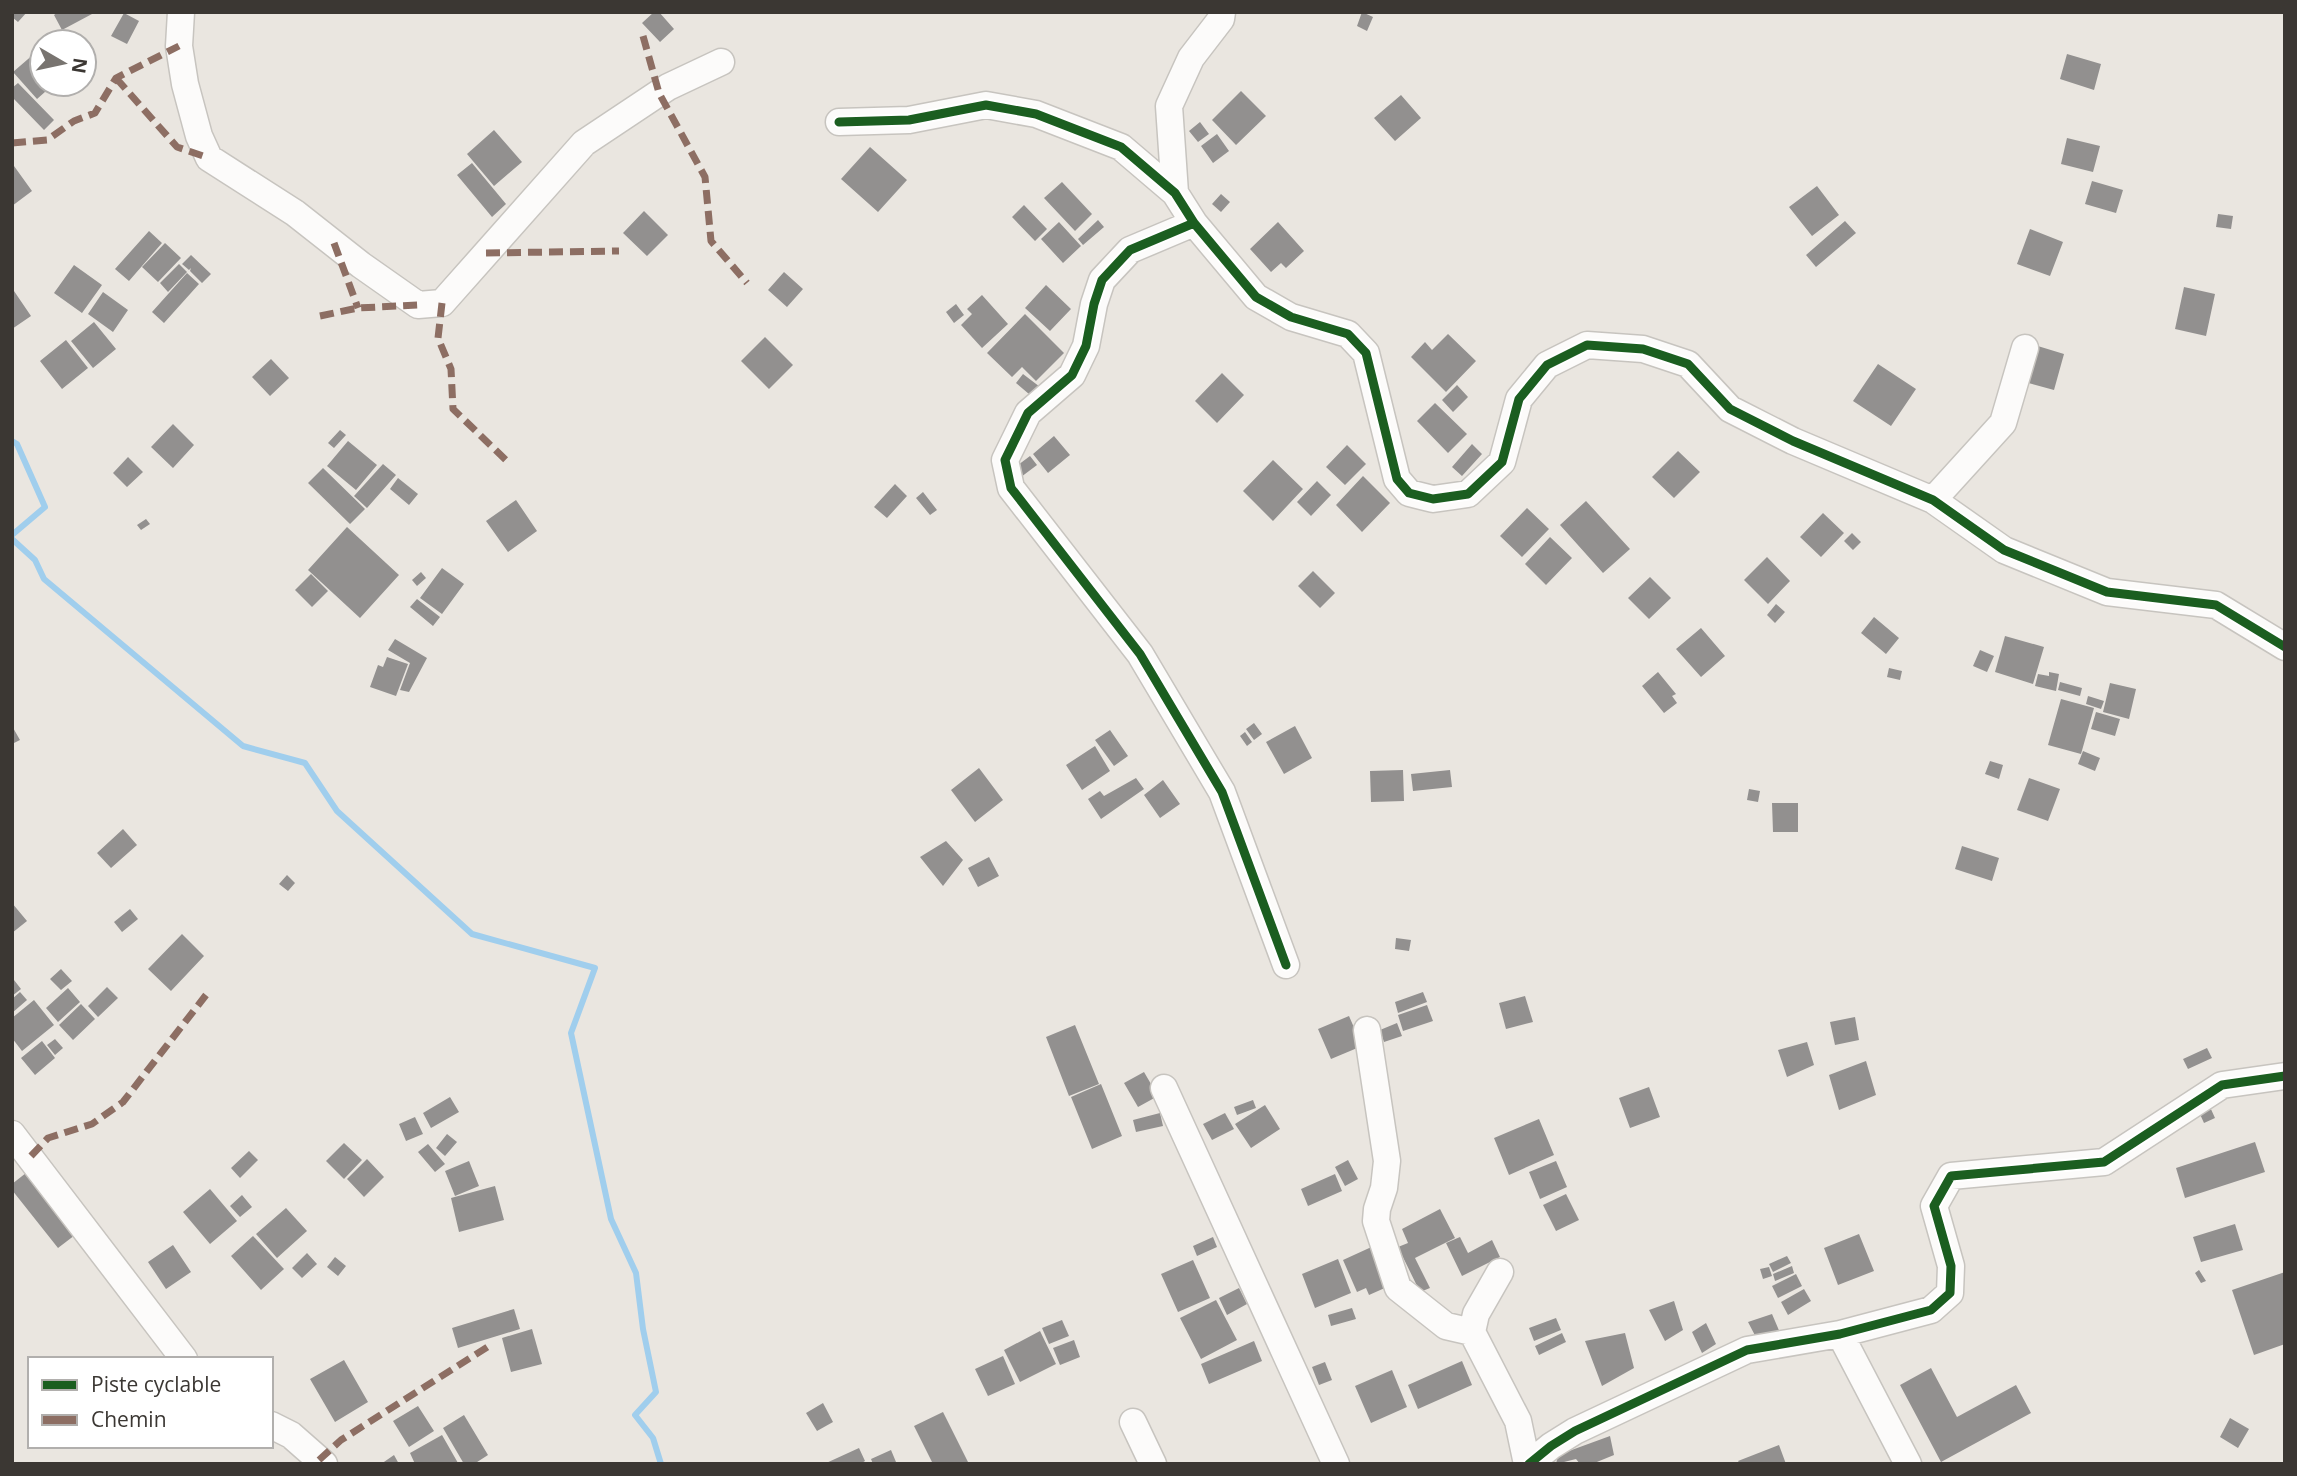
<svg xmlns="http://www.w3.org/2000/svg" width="2297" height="1476" font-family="'Open Sans',sans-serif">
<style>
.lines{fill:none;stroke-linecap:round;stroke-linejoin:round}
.stream{stroke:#a0ceed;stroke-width:6}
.building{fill:#92908f}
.minor-casing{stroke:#c7c4bf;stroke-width:29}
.minor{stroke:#fcfbfa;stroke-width:26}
.quiet{stroke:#8d6e63;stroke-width:7;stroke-dasharray:14 7;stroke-linecap:butt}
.cycleway-casing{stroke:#fff;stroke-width:13}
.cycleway{stroke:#1b5e20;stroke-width:9}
</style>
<rect width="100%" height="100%" fill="#eae6e0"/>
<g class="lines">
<path class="stream" d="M12 441 17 444 45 507 12 535
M12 539 35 560 44 579 243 746 305 763 337 811 472 934 595 968 571 1033 611 1219 636 1273 643 1329 656 1392 635 1415 653 1438 661 1464"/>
</g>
<path class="building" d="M12 12H27L18 22 12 17Z
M58 12H91L92 14 62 30 54 15Z
M654 12H659L674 29 660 42 642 23Z
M1362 12 1373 17 1367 31 1357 26Z
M124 13 139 21 127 44 111 36Z
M42 47V84H54L37 99 13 72Z
M2067 54 2101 64 2094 90 2060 79Z
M18 83 54 120 44 130 12 97V88Z
M1241 91 1266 116 1236 145 1212 120Z
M1401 95 1421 118 1395 141 1374 118Z
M1200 122 1209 134 1198 142 1189 131Z
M494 130 522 162 494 186 467 154Z
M1217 134 1229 151 1213 163 1201 146Z
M2067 138 2100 146 2093 172 2061 164Z
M870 147 907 180 878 212 841 179Z
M472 163 506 204 492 217 457 175Z
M14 166 32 191 12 206V167Z
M2092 181 2123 190 2116 213 2085 204Z
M1062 182 1092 214 1075 231 1044 198Z
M1817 186 1839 215 1812 236 1789 207Z
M1221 194 1230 202 1221 212 1212 204Z
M1024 205 1047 229 1035 241 1012 217Z
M644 211 668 235 647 256 623 233Z
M2218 214 2233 216 2231 229 2216 227Z
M1098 220 1104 227 1083 245 1078 239Z
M1845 221 1856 233 1816 267 1806 255Z
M1059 222 1081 246 1063 263 1041 239Z
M1278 222 1304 251 1286 268 1281 263 1271 272 1250 249Z
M2030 229 2063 242 2050 276 2017 264Z
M149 231 162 243 129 281 115 269Z
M165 243 181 258 158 282 142 267Z
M191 255 211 274 202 283 190 271 191 268 189 270 182 264Z
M179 264 187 272 168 292 160 283Z
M74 265 102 285 82 313 54 293Z
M784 272 803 289 787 307 768 290Z
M187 273 199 284 164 323 152 312Z
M1046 285 1071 309 1050 331 1025 308Z
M2184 287 2215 294 2206 336 2175 329Z
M14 291 31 316 12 329V293Z
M103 292 128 310 113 332 88 314Z
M982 295 1008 324 982 348 961 325 972 314 967 309Z
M956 304 964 315 954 323 946 312Z
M1025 314 1064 353 1036 381 1022 367 1012 377 987 353Z
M94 322 116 349 93 368 71 341Z
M1448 334 1476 361 1446 392 1411 357 1425 342 1432 350Z
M765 337 793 365 769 389 741 361Z
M66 340 88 368 62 389 40 361Z
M2031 344 2064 354 2054 390 2021 381Z
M271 359 289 378 270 396 252 377Z
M1878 364 1916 389 1891 426 1853 401Z
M1222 373 1244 395 1217 423 1195 401Z
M1023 374 1044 390 1036 400 1016 383Z
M1457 385 1468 397 1453 412 1442 400Z
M1435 403 1467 434 1448 453 1417 421Z
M173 424 194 445 173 468 151 447Z
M340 430 346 435 334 448 328 443Z
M1054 436 1070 455 1048 473 1033 454Z
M348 441 377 465 356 490 327 466Z
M1472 444 1482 454 1462 476 1452 467Z
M1347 445 1366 464 1345 485 1326 467Z
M1678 451 1700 472 1674 498 1652 477Z
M1030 456 1037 465 1021 477 1014 468Z
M128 457 143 472 127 487 113 473Z
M1273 460 1303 489 1273 521 1243 491Z
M383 464 396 475 367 508 354 496Z
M323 468 365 509 350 524 308 483Z
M1363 476 1390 503 1362 532 1336 505Z
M398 478 418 494 409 505 390 489Z
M1317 481 1331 495 1311 516 1297 502Z
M895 484 907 496 887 518 874 507Z
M923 492 937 510 930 515 916 498Z
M516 500 537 531 508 552 486 521Z
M1586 501 1630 549 1603 573 1560 525Z
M1527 508 1549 529 1522 557 1500 536Z
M1823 513 1844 533 1821 557 1800 537Z
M146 519 150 524 141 530 137 525Z
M347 527 399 575 360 618 308 570Z
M1852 533 1861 542 1853 550 1844 541Z
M1550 537 1572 558 1546 585 1525 564Z
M1767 557 1790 581 1768 604 1744 580Z
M442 568 464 584 442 614 420 598Z
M1313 571 1335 593 1320 608 1298 586Z
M421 572 426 578 417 586 412 580Z
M311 574 328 591 312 607 295 590Z
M1650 577 1671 598 1649 619 1628 598Z
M417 599 440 617 433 626 410 607Z
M1776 604 1785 612 1775 623 1767 615Z
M1874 617 1899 638 1886 654 1861 633Z
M1701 628 1725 656 1701 677 1676 649Z
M2005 636 2044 647 2033 684 1995 672Z
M395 639 427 658 409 692 400 690 410 663 388 650Z
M1980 650 1994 656 1987 672 1973 666Z
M387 657 408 664 396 696 370 687 378 665 383 667Z
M1889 668 1902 671 1900 680 1887 677Z
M1658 672 1676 694 1672 696 1677 703 1664 713 1642 686Z
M2049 672 2059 674 2056 691 2035 686 2038 674 2049 676Z
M2060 682 2082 688 2080 696 2058 690Z
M2110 683 2136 689 2129 719 2103 712Z
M2088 696 2104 701 2101 709 2086 704Z
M2061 699 2094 708 2081 754 2048 745Z
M2096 712 2120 719 2115 736 2091 729Z
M1254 723 1262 734 1254 740 1246 729Z
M12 726 20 740 12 744Z
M1295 726 1312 758 1284 774 1266 742Z
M1110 730 1128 756 1114 766 1095 740Z
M1245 732 1252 742 1247 746 1240 736Z
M1095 746 1110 771 1082 790 1066 765Z
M2083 751 2100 758 2095 771 2078 764Z
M1990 761 2003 765 1999 779 1985 774Z
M979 768 1003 800 975 822 951 790Z
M1403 770 1404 801 1371 802 1370 771Z
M1450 770 1452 787 1413 791 1411 774Z
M1136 778 1144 789 1101 819 1088 799 1100 791 1104 796Z
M2029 778 2060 789 2048 821 2017 810Z
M1163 780 1180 804 1160 818 1144 795Z
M1749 789 1760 791 1758 802 1747 800Z
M1772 803H1798V832H1773Z
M123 829 137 845 111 868 97 853Z
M946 841 963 860 943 886 920 857Z
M1962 846 1999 858 1992 881 1955 869Z
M989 857 999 876 978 887 968 868Z
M287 875 295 883 288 891 279 884Z
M12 903 27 921 12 933Z
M130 909 138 919 122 932 114 922Z
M182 934 204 956 171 991 148 969Z
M1396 938 1411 940 1409 951 1395 949Z
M61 969 72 981 61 990 50 979Z
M14 980 21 989 12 996V982Z
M107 987 118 998 98 1017 88 1006Z
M68 988 80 1002 58 1022 46 1008Z
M20 992 27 1000 12 1013V999Z
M1423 992 1427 1002 1398 1013 1395 1002Z
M1525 996 1533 1022 1506 1029 1499 1003Z
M34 1000 54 1025 22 1051 12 1038V1018Z
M81 1004 95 1019 73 1040 59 1025Z
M1427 1005 1433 1021 1403 1031 1398 1015Z
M1349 1016 1362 1046 1331 1059 1318 1029Z
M1855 1017 1859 1040 1835 1045 1830 1022Z
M1397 1023 1402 1036 1384 1042 1380 1030Z
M1075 1025 1099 1084 1069 1096 1046 1037Z
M55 1039 63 1048 55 1055 47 1045Z
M42 1041 55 1058 35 1075 21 1058Z
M1807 1042 1814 1065 1787 1077 1778 1050Z
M2207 1048 2212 1058 2188 1069 2183 1059Z
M1866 1061 1876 1095 1839 1110 1829 1075Z
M1144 1072 1158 1096 1138 1107 1124 1083Z
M1101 1084 1122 1136 1092 1149 1071 1097Z
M1649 1087 1660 1117 1630 1128 1619 1098Z
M450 1097 459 1112 431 1128 423 1113Z
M1253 1100 1256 1108 1237 1115 1234 1107Z
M1265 1105 1280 1129 1251 1148 1235 1124Z
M2210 1107 2215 1118 2204 1123 2199 1112Z
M1160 1113 1163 1126 1136 1132 1133 1120Z
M1225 1113 1234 1129 1212 1140 1203 1124Z
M415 1117 423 1134 406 1141 399 1124Z
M1539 1119 1554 1155 1509 1175 1494 1138Z
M447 1134 457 1142 445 1156 436 1148Z
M2255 1142 2265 1172 2185 1198 2176 1168Z
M344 1143 362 1160 344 1179 326 1161Z
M428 1144 445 1164 435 1172 418 1152Z
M249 1151 258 1160 240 1178 231 1168Z
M367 1159 384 1177 364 1197 347 1179Z
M1348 1160 1358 1179 1345 1186 1335 1167Z
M469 1161 479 1186 455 1196 445 1171Z
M1556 1161 1567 1187 1540 1199 1529 1172Z
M26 1173 75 1235 58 1248 12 1190V1184Z
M1335 1174 1342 1191 1308 1206 1301 1189Z
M495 1186 504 1220 459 1232 451 1198Z
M210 1189 237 1221 210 1244 183 1212Z
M1566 1194 1579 1220 1556 1231 1543 1205Z
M242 1195 252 1207 240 1217 230 1206Z
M286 1208 307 1231 277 1258 256 1234Z
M1440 1209 1455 1238 1415 1258 1430 1288 1420 1292 1398 1247 1408 1243 1402 1229Z
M2235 1224 2243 1250 2201 1262 2193 1237Z
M1859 1234 1874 1271 1838 1285 1824 1248Z
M253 1236 284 1269 261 1290 231 1256Z
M1213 1237 1217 1247 1197 1256 1193 1246Z
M1460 1237 1468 1253 1492 1240 1500 1257 1462 1276 1446 1243Z
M1378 1244 1387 1287 1369 1295 1366 1288 1357 1292 1343 1260Z
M173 1245 191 1272 166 1289 148 1262Z
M307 1253 317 1264 302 1278 292 1268Z
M1787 1256 1791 1263 1773 1272 1769 1264Z
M335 1257 346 1266 338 1276 327 1267Z
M1338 1259 1351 1293 1315 1308 1302 1274Z
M1193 1260 1210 1298 1178 1312 1161 1274Z
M1792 1266 1794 1273 1775 1281 1773 1274Z
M1769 1267 1772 1276 1763 1279 1760 1269Z
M2199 1270 2206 1281 2201 1283 2195 1273Z
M2285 1272V1344L2254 1355 2232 1290Z
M1796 1274 1802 1286 1778 1298 1772 1286Z
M1239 1288 1247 1304 1227 1315 1219 1298Z
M1804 1289 1811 1301 1788 1315 1781 1302Z
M1216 1300 1237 1340 1201 1359 1180 1318Z
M1674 1301 1683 1330 1665 1341 1649 1310Z
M1352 1308 1356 1319 1331 1326 1328 1315Z
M514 1309 520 1329 458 1348 452 1328Z
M1772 1314 1781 1335 1760 1345 1748 1322Z
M1556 1318 1561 1330 1534 1341 1529 1328Z
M1062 1320 1069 1336 1049 1344 1042 1328Z
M1706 1323 1716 1344 1702 1353 1692 1332Z
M532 1329 542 1364 511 1372 502 1338Z
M1040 1331 1056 1364 1020 1382 1004 1350Z
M1562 1333 1566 1342 1539 1355 1535 1346Z
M1625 1333 1634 1368 1602 1386 1585 1341Z
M1074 1340 1080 1357 1060 1365 1053 1348Z
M1254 1341 1262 1361 1209 1384 1201 1364Z
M1003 1356 1015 1384 988 1396 975 1369Z
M344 1360 368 1402 335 1422 310 1379Z
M1462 1361 1472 1385 1418 1409 1408 1385Z
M1325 1362 1332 1380 1319 1385 1312 1367Z
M1931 1368 1957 1417 2016 1385 2031 1413 1941 1462 1900 1385Z
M1392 1370 1407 1407 1371 1423 1355 1386Z
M823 1403 833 1422 817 1431 806 1413Z
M418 1406 434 1431 409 1447 393 1421Z
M943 1412 969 1464H933L914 1426Z
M464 1415 488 1455 474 1464H464L443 1428Z
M2230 1418 2249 1429 2238 1448 2220 1437Z
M442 1435 458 1463 415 1464 410 1453Z
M1610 1436 1614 1455 1592 1464H1580L1576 1459 1556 1464 1558 1455Z
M1779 1445 1786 1464H1740L1738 1461Z
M859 1448 865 1461 860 1464H824Z
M891 1450 896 1462 873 1464 871 1459Z
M394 1455 399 1464H381Z"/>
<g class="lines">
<defs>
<path id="minor" d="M181 12 179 46 185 84 199 136 209 158 295 213 361 265 418 305 442 303 584 143 668 87 721 62
M839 122 909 120 986 105 1036 114 1121 147 1175 193 1194 223 1256 297 1291 317 1348 334 1366 353 1397 479 1409 493 1433 499 1468 494 1502 462 1519 399 1547 365 1587 345 1643 349 1688 364 1730 409 1793 441 1933 500 2004 550 2107 592 2216 605 2285 647
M1175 193 1169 106 1191 58 1221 19 1222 12
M1194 223 1130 250 1102 280 1094 304 1086 346 1072 375 1028 413 1005 460 1011 488 1140 654 1222 792 1286 965
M1933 500 2003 423 2025 348
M1367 1030 1387 1161 1384 1188 1377 1209 1376 1221 1398 1288 1446 1326 1472 1332
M1164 1088 1336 1464
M12 1134 184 1359
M1500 1272 1476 1314 1472 1332 1518 1421 1527 1464
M1840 1334 1908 1464
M1133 1422 1153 1464
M271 1425 291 1435 324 1464
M1529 1464 1551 1446 1575 1431 1747 1350 1840 1334 1931 1310 1950 1293 1951 1266 1934 1206 1951 1176 2104 1162 2222 1085 2285 1076"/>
</defs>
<use href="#minor" class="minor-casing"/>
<use href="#minor" class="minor"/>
<path class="quiet" d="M643 36 659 93 705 177 711 241 747 283
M116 78 177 147 209 158
M12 143 47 140 74 121 95 113 116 78 179 46
M334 243 358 308
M486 253 619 251
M442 303 438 338 451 369 453 409 510 464
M320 316 358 308 418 305
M31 1156 48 1138 92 1124 123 1102 206 995
M319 1460 341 1440 489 1346"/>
<defs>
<path id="cycleway" d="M839 122 909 120 986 105 1036 114 1121 147 1175 193 1194 223 1256 297 1291 317 1348 334 1366 353 1397 479 1409 493 1433 499 1468 494 1502 462 1519 399 1547 365 1587 345 1643 349 1688 364 1730 409 1793 441 1933 500 2004 550 2107 592 2216 605 2285 647
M1194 223 1130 250 1102 280 1094 304 1086 346 1072 375 1028 413 1005 460 1011 488 1140 654 1222 792 1286 965
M1529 1464 1551 1446 1575 1431 1747 1350 1840 1334 1931 1310 1950 1293 1951 1266 1934 1206 1951 1176 2104 1162 2222 1085 2285 1076"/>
</defs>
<use href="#cycleway" class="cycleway-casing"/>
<use href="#cycleway" class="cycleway"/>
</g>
<rect width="2297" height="1476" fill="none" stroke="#3b3733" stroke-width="28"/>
<rect x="28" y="1357" width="245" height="91" fill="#ffffff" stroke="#b1afad" stroke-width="2"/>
<rect x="42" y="1380" width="35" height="10" fill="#1b5e20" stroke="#b1afad" stroke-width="2"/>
<text x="91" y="1392" font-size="21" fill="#3b3733">Piste cyclable</text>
<rect x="42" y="1415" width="35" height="10" fill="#8d6e63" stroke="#b1afad" stroke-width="2"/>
<text x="91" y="1427" font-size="21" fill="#3b3733">Chemin</text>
<g transform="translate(63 63) rotate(99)"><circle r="33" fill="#ffffff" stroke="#b1afad" stroke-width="2"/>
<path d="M0-5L12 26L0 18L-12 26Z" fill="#787470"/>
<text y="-10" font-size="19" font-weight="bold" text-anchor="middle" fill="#3b3733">N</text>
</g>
</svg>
